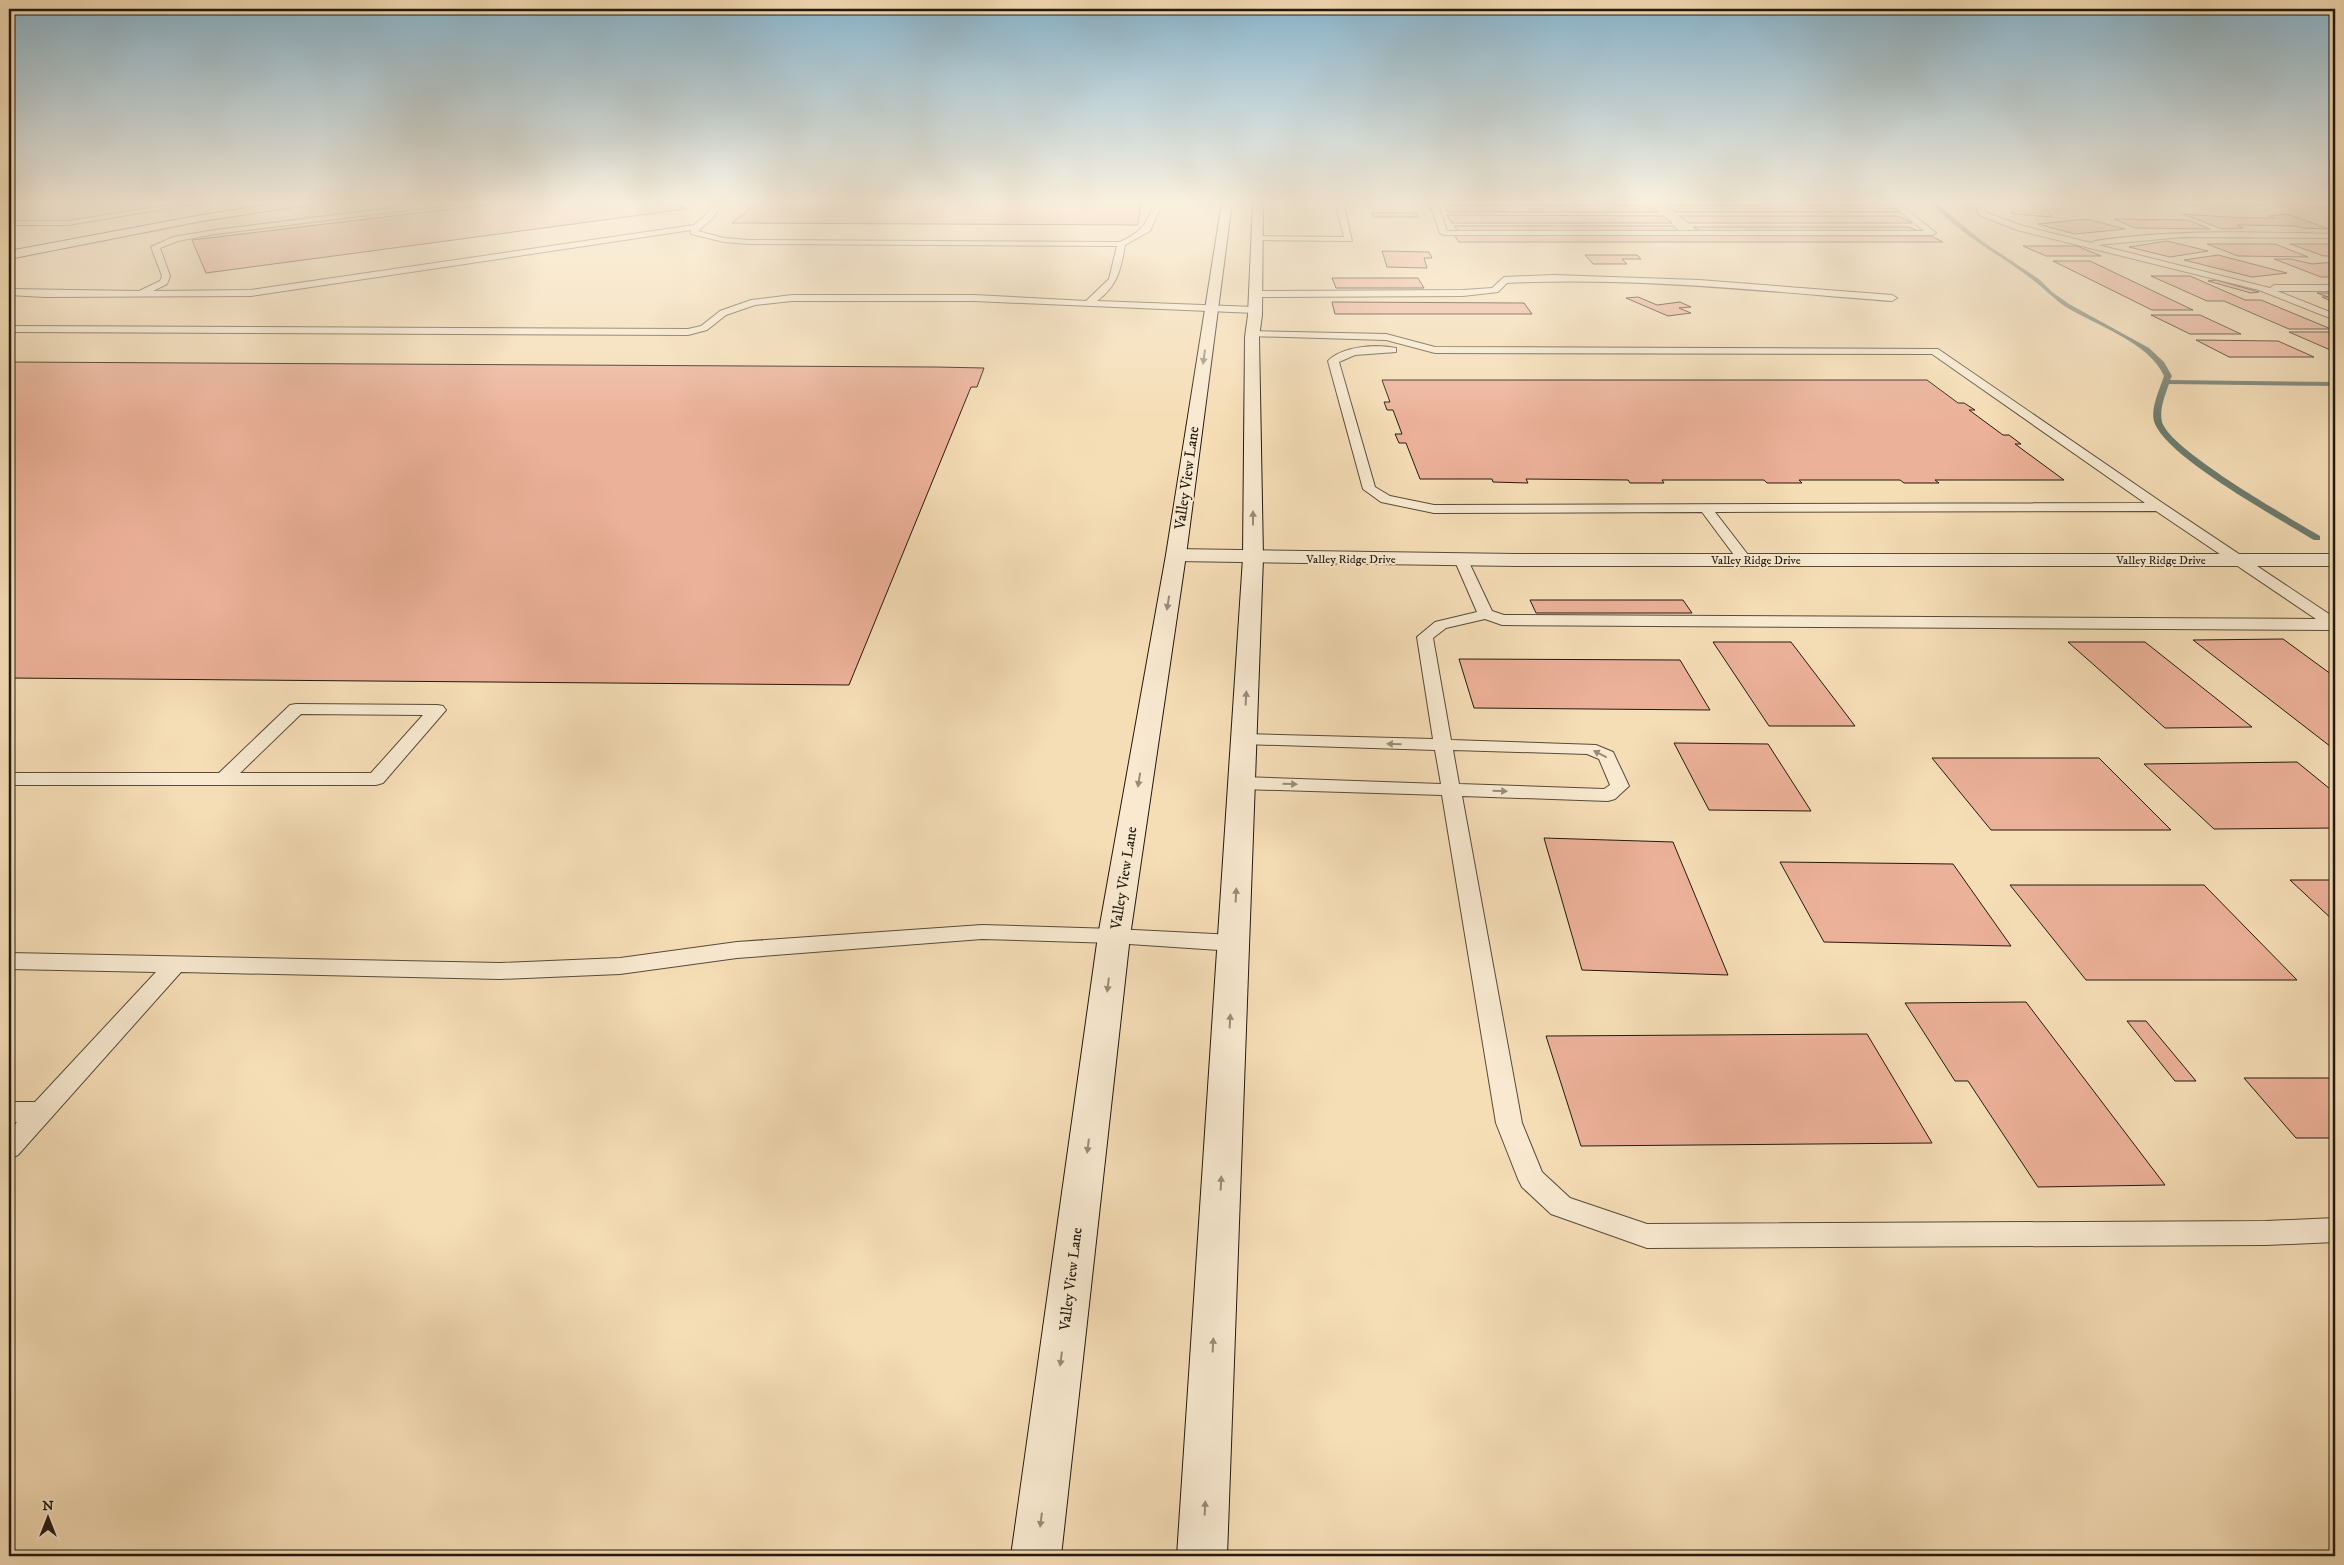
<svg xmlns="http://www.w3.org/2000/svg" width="2344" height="1565" font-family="'IM FELL DW Pica',serif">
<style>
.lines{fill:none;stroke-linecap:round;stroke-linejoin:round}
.stream{fill:#6c7b6e;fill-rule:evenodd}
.building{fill:#ecb199;stroke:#231a0f}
.lane-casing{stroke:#584b39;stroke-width:2}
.street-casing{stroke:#584b39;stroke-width:2}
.secondary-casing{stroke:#231a0f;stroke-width:2}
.lane{fill:#f8e9d0;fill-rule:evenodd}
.street{fill:#f8e9d0;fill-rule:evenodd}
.secondary{fill:#f8e9d0;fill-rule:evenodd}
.oneway{fill:#988c79}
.labels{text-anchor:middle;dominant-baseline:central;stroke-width:4;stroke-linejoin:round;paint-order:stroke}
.far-street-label{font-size:12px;fill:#231a0f;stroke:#f8e9d0}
.street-label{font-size:15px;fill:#231a0f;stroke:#f8e9d0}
</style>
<rect width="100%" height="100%" fill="#f5ddb6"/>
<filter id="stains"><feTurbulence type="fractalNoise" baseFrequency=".004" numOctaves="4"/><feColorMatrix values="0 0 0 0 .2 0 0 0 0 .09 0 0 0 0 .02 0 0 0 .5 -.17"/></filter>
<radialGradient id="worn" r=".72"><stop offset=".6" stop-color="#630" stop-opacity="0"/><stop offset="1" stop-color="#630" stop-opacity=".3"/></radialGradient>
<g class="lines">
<path class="stream" d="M1930 202H1935L1983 242 2039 279 2052 292 2069 304 2149 348 2164 362 2172 376 2170 380 2335 382V386L2169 384C2165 395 2159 410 2162 422 2171 451 2290 518 2320 536V540H2314C2278 518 2170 459 2155 424 2149 410 2160 389 2164 376 2149 342 2097 326 2066 307 2054 299 2045 289 2033 280 1999 254 1959 234 1930 202Z"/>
</g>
<path class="building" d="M509 202H674L686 209 206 273 192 240Z
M758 202H1141L1138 225 732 223Z
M2006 202H2041L2052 217 2013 214Z
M2168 202H2259L2268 205H2176Z
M2291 202H2335V205H2323L2330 207H2323L2325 208H2310Z
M1443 205H1650L1659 212H1448Z
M1666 205H1887L1900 212H1675Z
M1372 213H1416L1419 217H1373Z
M2183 214 2242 218H2275L2269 216 2287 214 2329 229 2303 228 2296 226 2237 225 2243 228 2222 229Z
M1447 215 1663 216 1672 223H1452Z
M1679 216H1898L1912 223H1689Z
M2087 219 2125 229 2075 234 2038 224Z
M2114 219 2188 220 2210 229 2135 228Z
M1454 226H1673L1679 231H1458Z
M1693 227H1909L1918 231H1700Z
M1454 235 1931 236 1943 242H1459Z
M2167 241 2208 251 2170 257 2129 247Z
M2207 244H2275L2308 257 2238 256Z
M2290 244H2335V256H2324Z
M2023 246H2077L2101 256H2046Z
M1382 251 1429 252 1432 258H1424L1427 268 1387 267Z
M1585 255H1637L1641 259H1622L1627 264H1593Z
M2218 255 2287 273 2252 277 2184 260Z
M2274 259H2291L2312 264 2335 262V277H2321Z
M2053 261H2090L2193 310H2152Z
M2151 276H2190L2245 300H2261L2331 329H2289L2224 301H2207Z
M1332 278H1418L1424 288H1336Z
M2216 280 2259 292 2251 293 2208 281Z
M2317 293H2335V303L2322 297H2328Z
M1638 297 1657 305 1680 302 1691 307 1679 308 1691 313 1668 316 1626 298Z
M1332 302 1524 303 1532 314H1335Z
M2151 315H2200L2241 334H2190Z
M2289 332H2335V352Z
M2196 340 2278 341 2314 357H2229Z
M9 362 936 367 984 368 977 387H971L849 685 9 678Z
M1382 380H1927L1958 403H1964L1975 410H1969L2003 435H2009L2021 444H2015L2064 480H1935L1939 483H1904L1900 480H1799L1802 483H1767L1764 480H1662L1664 483H1630L1628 480 1526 479 1528 483 1493 482 1492 479H1420L1406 443H1399L1395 434H1402L1393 410H1387L1384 402H1390Z
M1530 600H1683L1692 613H1536Z
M2283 639 2335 677V750L2193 640Z
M1713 642H1791L1855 726H1769Z
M2068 642H2145L2252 727 2165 728Z
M1459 659 1680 660 1710 710 1474 708Z
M1674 743 1768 744 1811 811 1709 810Z
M1932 758H2099L2171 830H1991Z
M2297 762 2335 793V828L2214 829 2144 764Z
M1544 838 1673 842 1728 975 1582 970Z
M1780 862 1953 864 2011 946 1824 942Z
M2290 880H2335V922Z
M2010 885H2204L2297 980H2086Z
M2026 1002 2165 1185 2038 1187 1968 1081H1955L1905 1003Z
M2127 1021H2146L2196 1081H2175Z
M1867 1034 1932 1143 1581 1146 1546 1036Z
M2244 1078H2335V1138H2296Z"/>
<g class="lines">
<defs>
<path id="lane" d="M188 202H205L68 225H9V221H68Z
M439 202H460L456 204 215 234 178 241 160 248 170 276 167 284 153 291 251 290 694 225 707 214 715 202H723L713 218 698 231 724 238 749 240 1120 242C1143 231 1146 225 1155 202H1163L1150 231 1125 245C1121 270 1117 286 1097 301L1255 307 1260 310 1255 313 974 301H792L755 305 726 315 707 330 688 335 9 332V326L688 329 701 326 720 311 751 300 792 295H974L1086 301 1109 279 1117 246 749 244 724 242 691 234V230L251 296 44 297 9 295V289L139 291 160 281 162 276 151 247 173 237 215 230Z
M1335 202H1343L1352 241 1257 240 1253 238 1257 236 1344 237Z
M1429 202H1437L1447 231H1924L1889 202H1897L1936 233 1932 235H1444L1440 233Z
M1973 202H1981L1985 212 2023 226 2091 243 2095 241C2174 229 2255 232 2335 234V238L2183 237 2098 245 2270 288 2274 285H2335V291H2277L2335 314V320L2259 290 2017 230 1979 215Z
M1553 275 1699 280 1892 295 1897 298 1892 301C1763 291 1636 277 1507 283L1498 292 1463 296 1255 297 1250 294 1255 291 1463 290 1492 288 1504 277Z
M1252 331 1386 334 1435 347 1938 349 2164 504 2335 618V630L1502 625 1485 619 1446 628 1433 638 1451 740 1596 745 1613 752 1629 786 1615 799 1608 801 1462 796 1522 1123 1542 1172 1570 1198 1647 1224 2266 1221 2335 1218V1242L2266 1245 1647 1248 1551 1214 1522 1187 1518 1179 1496 1123 1442 795 1242 789 1235 787 1233 783 1235 779 1242 777 1441 784 1435 750 1244 744 1238 743 1235 739 1238 735 1244 734 1433 739 1417 637 1435 622 1477 612 1454 559 1456 556H1466L1492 611 1504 615 2316 619 2156 511 1715 512 1752 560 1745 564 1740 563 1702 512 1434 513 1381 502 1363 489 1328 361C1342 346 1376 344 1396 348V352L1355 355 1339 362 1375 487 1390 496 1434 505 2145 503 1932 354 1435 353 1386 340 1249 336 1247 334ZM1453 750 1587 754 1599 759 1610 785 1604 789 1459 784Z
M296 704 437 705 443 706 446 710 383 783 376 785H9V773H219L290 705ZM301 714 423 715 371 773H240Z
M982 925 1114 929 1234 935 1242 938 1245 943 1242 948 1234 951 1114 943 982 939 737 958 620 974 500 979 181 972 18 1155 9 1159V1131L17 1122H9V1102H35L156 972 9 969V953L500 963 620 958 737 942Z"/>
<path id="street" d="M1176 549 1516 554H2335V566H1516L1176 561 1169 559 1166 555 1169 551Z"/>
<path id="secondary" d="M287 202H312L307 205 202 221 9 259V251L202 215Z
M1222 202H1232L1186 555 1130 936 1061 1556H1011L1098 936 1166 555Z
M1253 202H1263L1262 315 1259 337 1263 558 1227 1556H1177L1243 558 1245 337 1248 315Z"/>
</defs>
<use href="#lane" class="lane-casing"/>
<use href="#street" class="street-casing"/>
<use href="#secondary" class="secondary-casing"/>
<use href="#lane" class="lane"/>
<use href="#street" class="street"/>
<use href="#secondary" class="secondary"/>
</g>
<defs><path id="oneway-solid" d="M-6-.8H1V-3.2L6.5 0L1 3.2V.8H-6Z" transform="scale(1.25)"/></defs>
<g class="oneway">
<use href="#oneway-solid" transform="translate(1204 357) rotate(98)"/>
<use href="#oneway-solid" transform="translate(1253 518) rotate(-90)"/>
<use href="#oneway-solid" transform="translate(1168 603) rotate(99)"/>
<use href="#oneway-solid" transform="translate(1246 698) rotate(-87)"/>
<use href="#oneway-solid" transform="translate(1394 744) rotate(-178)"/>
<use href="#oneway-solid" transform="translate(1600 754) rotate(-153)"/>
<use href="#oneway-solid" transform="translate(1139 780) rotate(99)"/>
<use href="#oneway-solid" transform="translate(1290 784) rotate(2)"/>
<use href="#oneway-solid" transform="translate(1500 791) rotate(2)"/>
<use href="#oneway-solid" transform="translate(1236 895) rotate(-87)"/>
<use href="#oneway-solid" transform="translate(1108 985) rotate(97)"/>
<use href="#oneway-solid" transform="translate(1230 1021) rotate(-87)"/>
<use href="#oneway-solid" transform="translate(1088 1146) rotate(97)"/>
<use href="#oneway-solid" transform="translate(1221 1183) rotate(-87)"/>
<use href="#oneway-solid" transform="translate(1213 1345) rotate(-87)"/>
<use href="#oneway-solid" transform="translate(1061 1359) rotate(97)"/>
<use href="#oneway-solid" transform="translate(1205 1508) rotate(-87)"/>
<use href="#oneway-solid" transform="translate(1041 1520) rotate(97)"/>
</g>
<linearGradient id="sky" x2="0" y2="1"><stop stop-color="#89b7d1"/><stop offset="0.48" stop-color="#faf0de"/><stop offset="1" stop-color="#faf0de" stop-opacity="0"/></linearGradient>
<rect width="2344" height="421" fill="url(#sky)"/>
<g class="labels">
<g class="far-street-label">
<text x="1351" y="559">Valley Ridge Drive</text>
<text x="1756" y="560">Valley Ridge Drive</text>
<text x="2161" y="560">Valley Ridge Drive</text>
</g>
<g class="street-label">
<text transform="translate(1187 478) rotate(-82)">Valley View Lane</text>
<text transform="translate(1124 878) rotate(-81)">Valley View Lane</text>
<text transform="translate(1071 1279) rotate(-83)">Valley View Lane</text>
</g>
</g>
<rect width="2344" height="1565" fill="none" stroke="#f5ddb6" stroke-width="30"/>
<rect x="10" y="10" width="2324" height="1545" fill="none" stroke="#231a0f" stroke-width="2.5"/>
<rect x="15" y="15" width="2314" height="1535" fill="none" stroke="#231a0f"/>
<g transform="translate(48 1518)" stroke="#f8e9d0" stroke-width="4" paint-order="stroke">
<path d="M0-4L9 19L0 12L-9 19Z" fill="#231a0f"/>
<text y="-8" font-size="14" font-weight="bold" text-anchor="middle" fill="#231a0f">N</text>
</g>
<rect width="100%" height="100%" filter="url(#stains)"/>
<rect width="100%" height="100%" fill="url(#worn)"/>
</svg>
